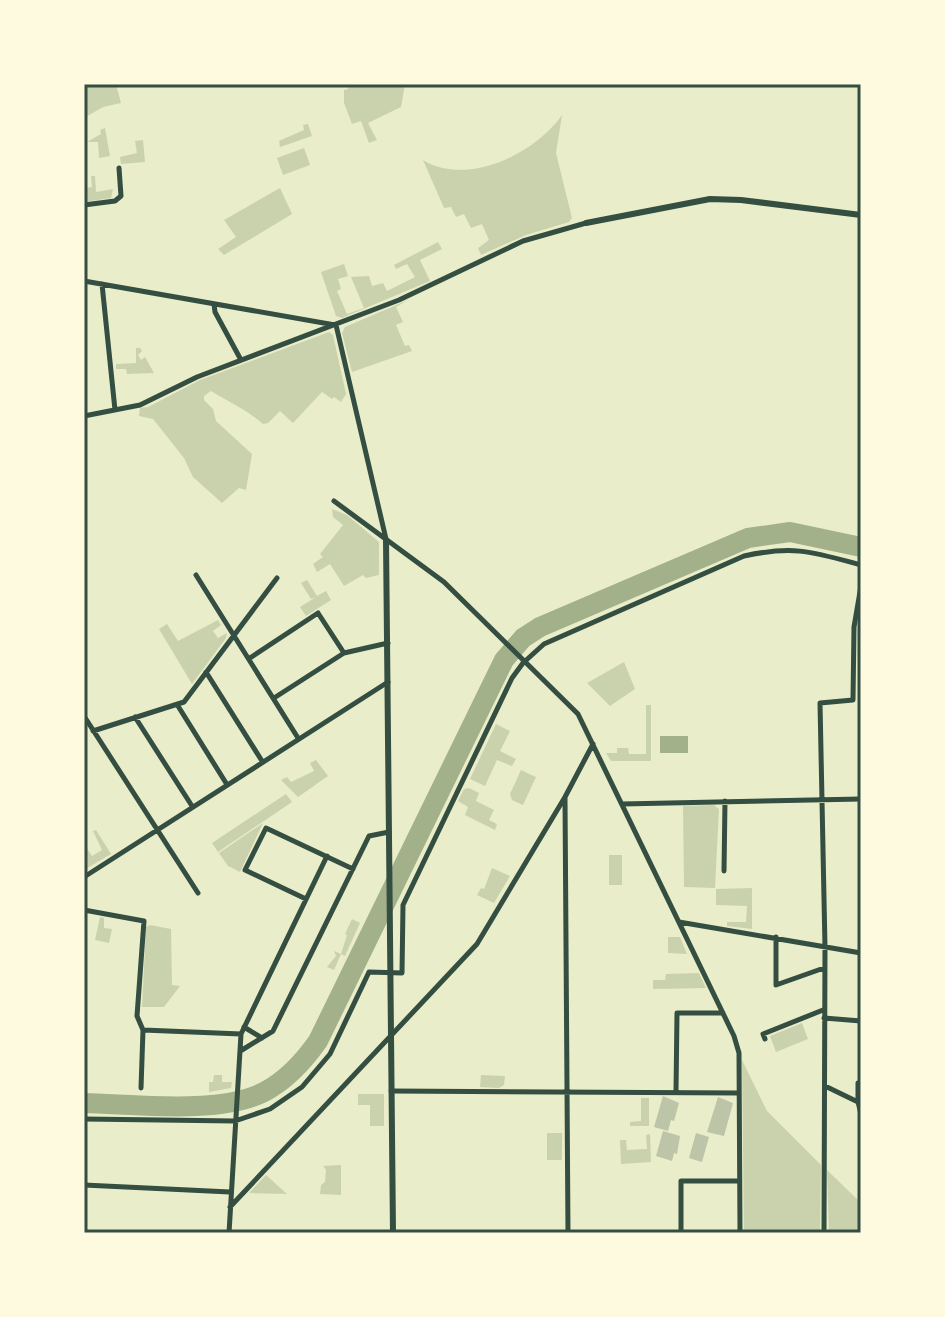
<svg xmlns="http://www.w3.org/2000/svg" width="945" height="1317" font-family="Overpass,sans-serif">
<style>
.green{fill:#cad2ad}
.water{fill:#a3b18a}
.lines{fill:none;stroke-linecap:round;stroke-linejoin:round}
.river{stroke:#a3b18a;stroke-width:20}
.building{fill:#bcc5a7}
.minor{stroke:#344e41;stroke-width:5}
.tertiary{stroke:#344e41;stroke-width:6}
.neatline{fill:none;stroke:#344e41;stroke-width:3}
</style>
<rect width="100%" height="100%" fill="#e9edc9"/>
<path class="green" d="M90 84H116L121 103 103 107 84 118V91Z
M349 84H405L401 107 368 123 377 140 369 143 361 121 352 124 344 103V90L348 89Z
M562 115 556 153 572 218 569 222 526 235 481 255 478 248 489 240 482 224 471 228 464 214 456 217 451 207 444 208 423 160C467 187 535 154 562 115Z
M308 124 312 136 280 147 279 141 304 130 303 125Z
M105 128 110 156 99 158 98 142H87L101 134 100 130Z
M143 140 145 162 121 164 120 157 137 153 135 141Z
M304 148 310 165 283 175 277 158Z
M91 176H95L96 192 113 189 111 198 84 202V188L92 187Z
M280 188 292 214 224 255 218 249 236 237 224 220Z
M438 242 442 249 420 260 430 281 342 318 336 316 321 272 344 264 348 276 338 279 341 289 337 291 347 314 364 308 351 277 369 276 372 286 383 283 387 291 415 277 407 264 396 269 394 265Z
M408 300 396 307 403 322 396 325 405 346 409 345 412 351 352 372 342 333 345 327Z
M329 332 333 335 346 394 341 402 334 397 332 399 322 392 293 423 280 411 268 423 263 424C247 410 229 402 211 391L204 396V400L213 409 216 421 252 454 246 490 239 488 222 503 193 477 184 458 153 419 139 416 140 408 148 407 200 380Z
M136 348H140L142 351 138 355 141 360 145 357 154 373 127 374 126 369H116V364L136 363Z
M332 509 347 515 379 542V575L366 578 363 575 344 586 330 564 317 572 313 564 323 557 320 554 343 525 333 517Z
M307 580 317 596 326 591 331 600 306 616 300 607 316 597 311 599 301 583Z
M218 620 221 625 213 631 218 638 227 633 226 638 192 684 159 629 167 624 178 641Z
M624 662 635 689 610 706 587 683Z
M646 705H651V761H611L606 753H617V748H628L629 754H646Z
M496 724 510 731 500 751 516 759 512 766 497 760 485 786 470 779Z
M316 760 328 776 298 797 281 780 287 777 291 782 314 771 310 763Z
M521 770 536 777 523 805 512 800 510 794Z
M469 788 479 793 476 801 494 810 489 820 497 824 495 830 465 815 468 807 458 801 464 789Z
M286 794 292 802 218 852 212 843Z
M714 805 719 809 715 888 684 887 683 806Z
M263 823 240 872 228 866 219 853Z
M96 830 111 854 84 870V844L92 856 102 850 93 831Z
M609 855H622V885H609Z
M492 868 510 876 494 903 477 895 481 888 484 889Z
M752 888V929L727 926V922H746L747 906 716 905V889Z
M100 917 104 918V928L112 929 109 943 95 940Z
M352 919 360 923 345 956 341 954 334 970 327 967 336 956 334 951 341 954 347 935 345 934Z
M150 925 171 929 172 985 180 986 164 1007H142L146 927Z
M668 937H680L687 954 668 953Z
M699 973 706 988 653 989V980H665L666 974Z
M802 1023 808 1039 776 1052 770 1036Z
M742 1060 767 1111 821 1165 820 1233H744Z
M214 1075H222V1082H232L231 1088 209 1092V1082H213Z
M481 1075 505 1076 504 1085 499 1088 480 1087Z
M358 1094H384V1126H370V1105H358Z
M641 1098H649V1126H630V1122L641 1121Z
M547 1133H562V1160H547Z
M650 1134 651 1162 621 1164 620 1140H626L627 1150 647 1149 646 1135Z
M341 1165V1195L320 1194 321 1185 325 1182 326 1170 323 1166Z
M827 1170 861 1203V1233H829Z
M266 1175 287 1194 249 1193Z"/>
<path class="water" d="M660 736H688V753H660Z"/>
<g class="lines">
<path class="river" d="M84 1103C134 1104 219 1115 264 1092 287 1080 304 1061 318 1041L504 660 523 638 540 627 748 538 790 532 861 547"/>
</g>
<path class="building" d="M663 1096 679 1103 674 1121 671 1120 668 1131 654 1127Z
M718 1097 733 1103 724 1136 707 1132Z
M663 1131 680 1136 677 1154 674 1153 672 1161 656 1156Z
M696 1133 709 1137 702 1162 689 1158Z
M338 1230H385V1233H338Z"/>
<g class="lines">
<path class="minor" d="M84 205 115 201 121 196 119 168
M84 281 335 325
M102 284 115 410
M214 304 215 312 241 360
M336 325 386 539
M84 416 140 405 197 377 399 300 523 241 586 223
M334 501 444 582 578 714 734 1036 739 1053 740 1233
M196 575 298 738
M250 658 318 613 344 653
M206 672 262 761
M274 698 344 653 388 643
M178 706 226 783
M84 716 198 893
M135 717 192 806
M93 731 184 702 277 578
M565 798 568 1233
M622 804 861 799
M724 871 725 801
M84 877 388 682
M306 899 245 870 266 828 353 869
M84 910 144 921 137 1016 143 1030 141 1088
M679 922 861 953
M776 937V985L824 968
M824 1018 861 1021
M244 1027 262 1038
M143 1030 241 1034
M765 1039 763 1034 823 1010
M242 1050 273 1031 369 836 389 832
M825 1086 858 1102 861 1114
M391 1091 739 1093
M676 1092 677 1013H723
M858 1102V1083
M84 1119 235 1121 270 1109 302 1087 330 1054 369 972 402 973 403 905 512 678 523 663 544 644 744 556C794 545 813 552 861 565
M84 1185 230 1192
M230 1207 477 944 565 797 593 744
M229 1233 241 1034 327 856
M681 1233V1181H739
M824 1233 825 947 820 703 853 700 854 627 861 586"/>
<path class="tertiary" d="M586 223 710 199 741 200 861 215
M386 540 393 1233"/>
</g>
<rect width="945" height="1317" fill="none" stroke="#fefae0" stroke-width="172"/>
<rect x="86" y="86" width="773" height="1145" class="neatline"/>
</svg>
